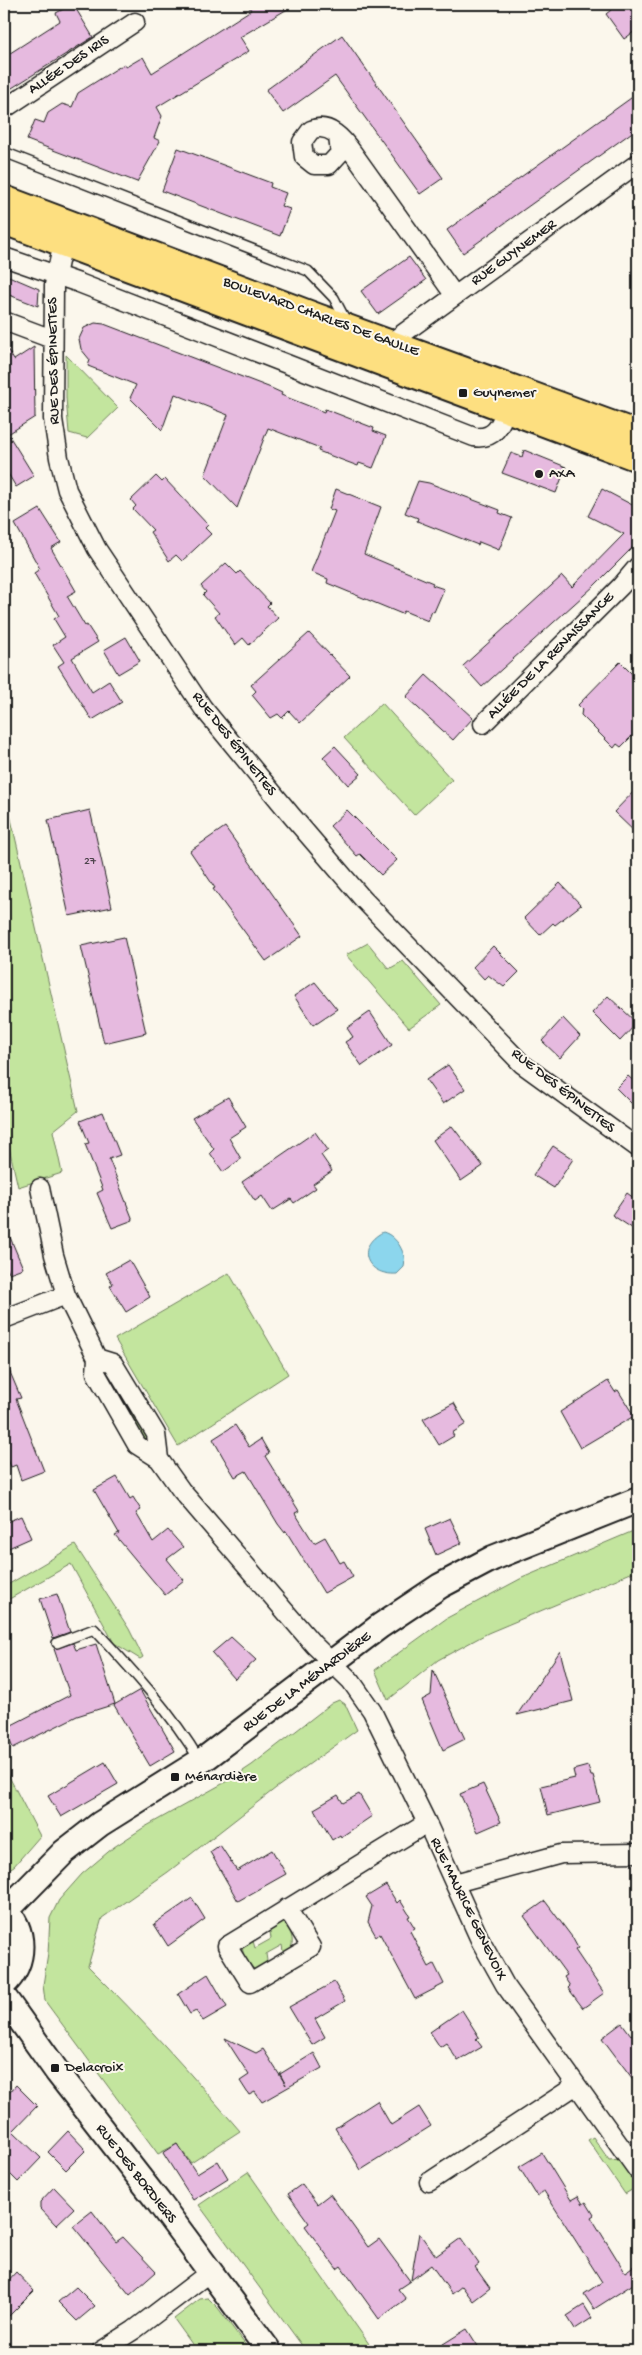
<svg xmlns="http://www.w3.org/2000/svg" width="642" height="2355" font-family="'Gochi Hand',sans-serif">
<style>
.green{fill:#c3e59e;stroke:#70805d}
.water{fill:#8cd6ed;stroke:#5f8c99}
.building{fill:#e6badf;stroke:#1c1c1c}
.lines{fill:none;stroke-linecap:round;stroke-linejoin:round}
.lane-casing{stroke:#1c1c1c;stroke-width:12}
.street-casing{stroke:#1c1c1c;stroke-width:21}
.secondary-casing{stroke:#1c1c1c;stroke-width:28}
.primary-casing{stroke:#1c1c1c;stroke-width:30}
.lane{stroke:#fbf7ec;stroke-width:9}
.street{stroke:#fbf7ec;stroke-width:18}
.secondary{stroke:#fbf7ec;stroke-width:24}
.primary{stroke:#fddf80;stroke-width:26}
.poi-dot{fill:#1c1c1c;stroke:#fbf7ec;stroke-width:2}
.labels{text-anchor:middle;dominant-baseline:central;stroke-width:4;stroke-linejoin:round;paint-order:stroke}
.number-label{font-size:12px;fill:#4e444d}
.street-label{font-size:15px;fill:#1c1c1c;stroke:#fbf7ec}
.poi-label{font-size:15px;fill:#1c1c1c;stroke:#fbf7ec;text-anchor:start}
</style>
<rect width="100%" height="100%" fill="#fbf7ec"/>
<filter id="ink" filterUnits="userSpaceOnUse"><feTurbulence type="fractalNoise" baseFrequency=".02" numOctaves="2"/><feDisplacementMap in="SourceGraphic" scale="10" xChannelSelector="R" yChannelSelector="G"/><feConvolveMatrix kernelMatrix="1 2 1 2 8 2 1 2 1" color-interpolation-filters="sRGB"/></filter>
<g filter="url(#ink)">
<path class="green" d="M66 355 118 408 87 438 69 433 66 398Z
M382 703 452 780 414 815 344 738Z
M8 806 78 1111 53 1131 62 1173 18 1187 4 1125V808Z
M368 943 389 969 403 961 441 1005 409 1028 346 955Z
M229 1273 288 1374 178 1446 115 1339Z
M108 1368 153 1440 146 1445 103 1376 104 1369Z
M638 1529V1570L488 1633 438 1660 388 1700 375 1670 447 1618 522 1578Z
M75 1545 129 1629 143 1657 140 1659 114 1643 71 1564 4 1602V1587Z
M339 1700 345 1704 357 1730 276 1788 168 1872 102 1918 88 1966C142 2019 191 2074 240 2131L191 2163 177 2144 158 2154 45 2001 43 1985 48 1954 50 1918 59 1900 82 1874 114 1847 143 1828 231 1779 252 1765 332 1703Z
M4 1767 40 1836 14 1866 4 1872Z
M282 1919C292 1931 298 1946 284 1958L282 1945 266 1954 268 1967 255 1970 244 1958 242 1946 251 1934 255 1948 271 1939 269 1924Z
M593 2137 609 2160 621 2159 637 2183 635 2188 625 2194 588 2140Z
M248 2172 374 2351H306L199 2205Z
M208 2298 218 2308 250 2351H197L174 2319 200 2299Z"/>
<path class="water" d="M383 1232C397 1236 407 1254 404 1267L397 1274C366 1276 354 1247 383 1232Z"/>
<path class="building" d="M73 4 93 37 4 93V57L60 21 56 13Z
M247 4H296L240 37 249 51 157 107 162 116 154 138 160 141 137 182 27 140 35 120 44 123 48 113 62 104 72 107 78 93 124 64 126 67 143 57 152 73 251 10Z
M606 4H630L638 15V29L624 39 606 14 611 10Z
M342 35 443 178 420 194 335 76 283 113 266 90Z
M638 93V128L463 253 447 230Z
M178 148 271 183 270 187 286 193 281 206 290 209 280 236 162 191Z
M409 257 426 280 378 314 361 291Z
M4 274 39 289 38 306 4 293Z
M95 323 104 324 271 388 282 393 281 395 324 412 325 409 374 428 373 431 386 436 373 468 359 463 358 466 318 451 320 448 268 428 237 508 205 475 228 415 175 394 162 430 130 398 136 385 88 366 90 360 81 349 79 339 84 328Z
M4 344 14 360 34 347 35 417 8 434 34 476 16 487 4 467Z
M524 450 566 467 556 493 502 473 511 453 522 457Z
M156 476 162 482 165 479 208 525 205 528 211 534 182 561 176 555 169 561 150 532 153 530 133 509 136 506 131 500Z
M418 481 429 483 500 510 499 513 512 518 499 550 479 542 478 545 417 521 418 518 405 513Z
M336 489 381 507 364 554 433 583 432 585 444 589 434 612 432 611 428 621 404 611 402 614 327 583 328 579 311 572 335 511 329 509Z
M602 489 638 508V542L594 586 482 687 463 666 562 576 572 587 624 534 588 516Z
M40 509 61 542 51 548 76 591 67 596 85 626 87 625 98 642 72 658 92 692 109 681 122 702 92 720 58 666 64 662 53 645 65 637 54 619 59 616 34 573 40 569 15 524Z
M226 563 237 574 240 571 270 603 267 606 278 618 249 645 243 638 235 645 215 616 219 613 203 595 206 592 201 586Z
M309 633 350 676 300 723 289 711 282 718 278 714 271 718 252 695 256 691 251 685Z
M126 637 140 661 118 674 104 650Z
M620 662 638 680V730L621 747 617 744 614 748 581 715 582 709 578 705Z
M426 675 473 718 453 740 406 697Z
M335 746 361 774 348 785 323 757Z
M638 787V835L614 812Z
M90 810 112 907 69 916 48 820Z
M347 810 397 860 381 875 360 854 357 856 330 826Z
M225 827 302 936 266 961 213 889 215 888 190 851Z
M560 883 581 905 555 925 553 923 540 935 524 918Z
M124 937 146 1033 104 1043 81 946Z
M493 946 519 972 504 987 488 975 484 979 473 967Z
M315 982 337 1009 313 1025 294 996Z
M608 996 637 1023 620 1041 592 1013Z
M370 1012 392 1045 362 1066 345 1042 353 1037 347 1028Z
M563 1018 580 1036 560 1058 542 1041Z
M448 1065 465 1089 443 1104 426 1080Z
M628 1076 638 1085V1110L616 1088Z
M228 1097 246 1127 229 1138 241 1159 223 1172 210 1153 214 1149 192 1118Z
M103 1112 120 1155 109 1159 133 1220 112 1228 97 1193 103 1190 85 1144 89 1143 80 1121Z
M452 1126 483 1166 461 1181 433 1140Z
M315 1132 328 1150 321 1155 332 1171 313 1184 316 1188 294 1203 291 1199 272 1211 262 1196 255 1201 242 1182Z
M553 1146 573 1159 554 1188 533 1175Z
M627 1193 638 1201V1232L612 1215Z
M4 1223 23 1268 9 1273 4 1262Z
M129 1260 150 1297 126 1312 110 1286 113 1284 106 1273Z
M4 1358 21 1398 16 1399 44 1471 21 1480 16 1465 11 1467 4 1450Z
M608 1381 615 1392 618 1390 634 1416 580 1448 560 1412Z
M454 1403 466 1424 452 1433 454 1436 439 1445 423 1419Z
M235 1425 249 1447 261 1439 269 1453 265 1456 299 1511 295 1513 314 1543 325 1537 340 1563 344 1561 353 1577 324 1593 286 1531 285 1533 278 1524 246 1471 235 1477 223 1457 213 1439Z
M117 1477 130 1499 133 1497 141 1510 136 1513 153 1542 168 1530 183 1547 167 1559 184 1580 165 1595 115 1535 119 1533 94 1490Z
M21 1516 31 1538 4 1550V1523Z
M450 1518 462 1543 436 1555 425 1529Z
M57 1594 70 1632 53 1638 40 1599Z
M231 1637 256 1660 235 1679 212 1653Z
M73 1643 76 1650 96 1644 115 1704 77 1716 13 1748 4 1729 70 1695 54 1649Z
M560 1651 573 1701 517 1715Z
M433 1670 465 1739 443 1750 422 1700 431 1695Z
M140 1690 175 1751 150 1766 114 1705Z
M105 1762 118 1784 61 1817 48 1796Z
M588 1766 591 1776H593L600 1802 548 1815 541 1786 575 1778 573 1770Z
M483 1784 501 1822 478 1832 460 1794Z
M359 1794 372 1816 341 1837 340 1835 332 1840 314 1809 338 1795 343 1803Z
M220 1845 237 1871 272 1850 286 1874 238 1901 210 1852Z
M386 1885 397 1903 400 1900 410 1916 408 1917 415 1928 410 1931 429 1967 434 1964 444 1984 415 1999 380 1934 376 1936 368 1922 372 1906 366 1897Z
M192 1898 205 1919 168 1946 154 1924Z
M545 1901 572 1937 578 1948 575 1950 604 1993 583 2008 568 1988 570 1986 564 1977 567 1975 524 1916Z
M208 1974 227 2007 203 2021 196 2011 190 2014 178 1994Z
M334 1982 345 2001 315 2019 325 2037 312 2045 289 2007Z
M462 2010 479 2037 476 2039 482 2047 458 2061 446 2043 440 2047 430 2032Z
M622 2023 631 2035 638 2030V2086L602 2038Z
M225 2038 256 2053 263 2049 286 2085 280 2074 314 2053 322 2068 262 2102 255 2092 249 2095 240 2081 249 2075Z
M16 2085 37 2106 13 2131 41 2158 18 2182 4 2168V2099Z
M377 2101 391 2125 419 2107 431 2126 361 2170 335 2128Z
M68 2131 86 2150 66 2170 48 2152Z
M177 2144 197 2174 218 2161 228 2178 193 2200 163 2153Z
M542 2153 571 2200 578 2196 583 2204 586 2202 594 2215 591 2217 625 2272 638 2263V2281L594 2309 584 2294 602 2282 544 2191 537 2196 519 2167Z
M302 2184 317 2204 330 2194 368 2247 379 2239 410 2281 398 2289 406 2299 379 2319 341 2266 337 2269 305 2226 309 2223 288 2194Z
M54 2187 74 2208 56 2225 40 2208V2202Z
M92 2211 116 2242 123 2237 156 2272 130 2295 73 2226Z
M419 2233 436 2256 461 2238 479 2264 475 2267 490 2288 473 2301 462 2286 452 2294 431 2265 411 2280Z
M16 2272 34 2291 4 2321V2285Z
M76 2287 95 2306 77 2321 58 2302Z
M584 2305 592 2318 575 2329 567 2316Z
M467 2329 481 2351H432Z"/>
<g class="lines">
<defs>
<path id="lane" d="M4 152 308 271 334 298 346 321
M57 1643 94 1629C133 1671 171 1712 200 1761"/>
<path id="street" d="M4 109 135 22
M338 137 340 153 329 165H314L304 157 302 142 311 130C329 122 343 139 353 153L455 296
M65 233 54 285 53 419 59 458 67 490 97 549 203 708 291 815 363 899 522 1064 638 1148
M4 257 79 283 474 437C494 440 501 425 506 409
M4 321 52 339
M390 343 638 163
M483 724 621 586 638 566
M40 1188 54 1255 66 1295 97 1358 96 1373 137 1445 159 1459 181 1490 314 1645 351 1681 372 1711 427 1823 481 1942 505 1985 638 2171
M4 1319 66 1295
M97 1358 113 1363 156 1434 159 1459
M455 1883 561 1854 638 1853
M287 1908 311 1947 250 1983 227 1946 427 1823
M429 2182 575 2086
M101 2351 134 2330 210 2272"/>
<path id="secondary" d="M4 1909C26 1928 26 1964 4 1984
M6 1911 64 1852 100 1824 207 1757 380 1626 440 1586 493 1558 638 1500
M4 1997 58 2073 160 2204 269 2351"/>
<path id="primary" d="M4 199 317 317 638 434
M4 221 638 458"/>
</defs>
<use href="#lane" class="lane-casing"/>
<use href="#street" class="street-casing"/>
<use href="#secondary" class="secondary-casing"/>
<use href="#primary" class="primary-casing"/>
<use href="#lane" class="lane"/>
<use href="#street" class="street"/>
<use href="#secondary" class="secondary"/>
<use href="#primary" class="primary"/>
</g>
</g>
<g class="poi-dot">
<rect x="458" y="388" width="10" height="10" rx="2.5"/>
<circle cx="539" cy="474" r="5"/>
<rect x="170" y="1772" width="10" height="10" rx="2.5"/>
<rect x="50" y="2063" width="10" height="10" rx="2.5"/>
</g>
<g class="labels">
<g class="number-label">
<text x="90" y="862">27</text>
</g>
<g class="street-label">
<text transform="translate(69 65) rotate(-34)">ALLÉE DES IRIS</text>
<text transform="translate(514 253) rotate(-36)">RUE GUYNEMER</text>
<text transform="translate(321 317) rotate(20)">BOULEVARD CHARLES DE GAULLE</text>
<text transform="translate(54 361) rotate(-91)">RUE DES ÉPINETTES</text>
<text transform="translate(551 656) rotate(-45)">ALLÉE DE LA RENAISSANCE</text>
<text transform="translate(234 744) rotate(52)">RUE DES ÉPINETTES</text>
<text transform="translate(563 1091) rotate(38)">RUE DES ÉPINETTES</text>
<text transform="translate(307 1682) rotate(-37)">RUE DE LA MÉNARDIÈRE</text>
<text transform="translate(468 1909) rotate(64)">RUE MAURICE GENEVOIX</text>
<text transform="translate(136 2174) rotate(52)">RUE DES BORDIERS</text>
</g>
<g class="poi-label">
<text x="473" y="393">Guynemer</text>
<text x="549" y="474">AXA</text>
<text x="185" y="1777">Ménardière</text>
<text x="65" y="2068">Delacroix</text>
</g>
</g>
<rect width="642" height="2355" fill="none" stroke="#fbf7ec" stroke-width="20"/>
<rect x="10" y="10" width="622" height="2335" fill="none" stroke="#1c1c1c" stroke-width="2" filter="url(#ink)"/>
</svg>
